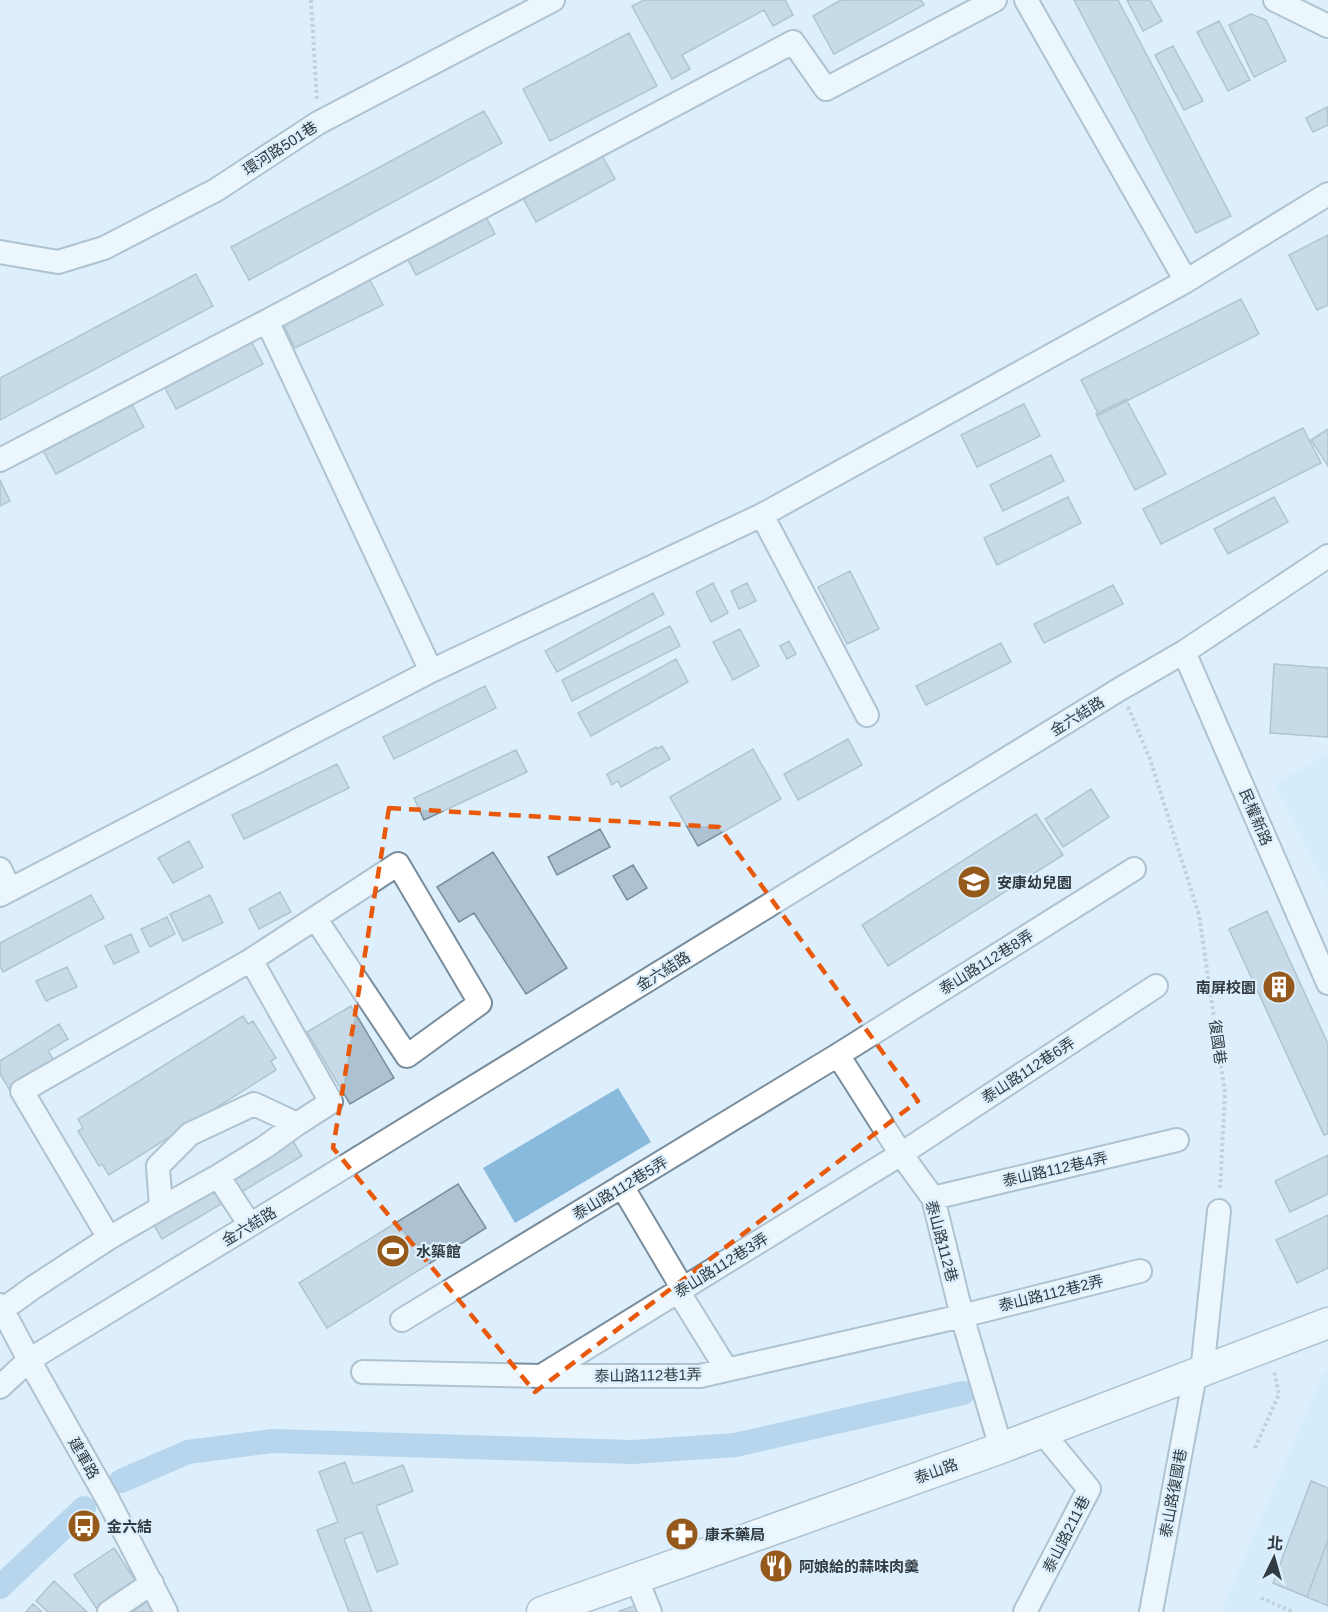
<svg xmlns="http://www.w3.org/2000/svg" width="1328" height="1612" font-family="Helvetica,'Noto Sans TC',sans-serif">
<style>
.built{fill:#cbe8fd}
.water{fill:#89b9db}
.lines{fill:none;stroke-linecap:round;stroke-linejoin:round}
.canal{stroke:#89b9db;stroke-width:24}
.building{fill:#acc1d1;stroke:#7a8e9c;stroke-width:1.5}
.minor-casing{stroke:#798d9c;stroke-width:26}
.major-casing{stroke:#798d9c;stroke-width:33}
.path{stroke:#9faeb8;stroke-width:4;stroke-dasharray:3 3;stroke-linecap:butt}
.minor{stroke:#fff;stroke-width:22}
.major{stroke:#fff;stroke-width:30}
.marked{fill:none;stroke:#e8590c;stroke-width:4.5;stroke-dasharray:12 8;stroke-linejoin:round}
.labels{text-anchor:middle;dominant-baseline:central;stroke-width:4.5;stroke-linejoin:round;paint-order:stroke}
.street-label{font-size:15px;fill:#323b41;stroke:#ddeffc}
.poi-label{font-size:15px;font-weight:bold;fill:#323b41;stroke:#ddeffc;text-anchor:start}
</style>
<rect width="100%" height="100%" fill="#ddeffc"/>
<path class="built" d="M1328 752V891L1275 785Z
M1328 1371V1612H1221L1324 1372Z"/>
<path class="water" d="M618 1088 651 1142 515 1223 483 1168Z"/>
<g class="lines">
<path class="canal" d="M121 1481 188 1452 273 1441 633 1452 735 1445 963 1393
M0 1587 84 1508"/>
</g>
<path class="building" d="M644 0H785L793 15 773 26 764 10 682 55 690 69 672 79 632 6Z
M841 0H921L924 5 834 54 813 16Z
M1074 0H1118L1231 216 1196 233Z
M1127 0H1150L1162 21 1143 31Z
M1251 14 1266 20 1286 61 1254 77 1229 25Z
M1219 21 1250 80 1228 91 1197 32Z
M629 33 657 86 550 141 523 89Z
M1173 46 1203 101 1184 110 1155 55Z
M1327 107 1328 125 1313 132 1306 118Z
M484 111 502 143 249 280 231 247Z
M600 152 615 179 536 222 522 196Z
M484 213 495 234 416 275 405 254Z
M1328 235V305L1317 310 1289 255Z
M196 274 213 306 0 420V378Z
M369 278 383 305 295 348 281 320Z
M1241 299 1259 334 1099 415 1081 380Z
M250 339 263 364 176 409 163 384Z
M1126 399 1166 474 1135 490 1096 414Z
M130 401 144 427 56 474 41 447Z
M1024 404 1040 436 977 467 961 435Z
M1303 428 1321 463 1161 544 1143 509Z
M1328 429V466L1311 440Z
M1051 455 1064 481 1003 511 990 485Z
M0 480 10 501 0 506Z
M1068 497 1081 523 997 565 984 538Z
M1274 497 1288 522 1228 554 1214 529Z
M850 571 879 629 847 644 818 587Z
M713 583 728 613 711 622 696 592Z
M747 583 756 601 739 609 731 591Z
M1113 585 1123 604 1044 643 1034 624Z
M653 593 664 614 557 672 545 651Z
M670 626 680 646 572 701 562 680Z
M740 629 759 666 733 680 713 642Z
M789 641 796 654 787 659 780 646Z
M1001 643 1011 662 926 705 916 686Z
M676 659 688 682 591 736 578 713Z
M1274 664 1328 668V737L1270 733Z
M485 686 496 708 394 759 383 737Z
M848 739 862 765 798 800 784 774Z
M662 746 670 759 621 787 618 781 612 785 607 774 656 747 657 749Z
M753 749 781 799 698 846 670 797Z
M516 750 527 772 424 820 414 798Z
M337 764 349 788 244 839 232 815Z
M1091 789 1109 817 1063 847 1045 819Z
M1036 814 1063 855 888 966 862 925Z
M600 829 610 847 557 875 548 857Z
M189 841 203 867 173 883 158 858Z
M493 852 567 968 526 994 474 913 459 922 437 887Z
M633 865 647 888 627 900 613 876Z
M280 892 291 912 259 929 249 909Z
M91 895 104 918 3 972 0 966V943Z
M210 895 223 923 183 941 170 914Z
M1267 911 1328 1044V1134L1324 1135 1229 929Z
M167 917 175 934 150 947 141 929Z
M131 934 139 952 114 964 105 946Z
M67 967 77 987 46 1001 36 981Z
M351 1006 394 1078 350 1104 307 1032Z
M243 1016 248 1024 253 1021 276 1058 271 1061 276 1070 109 1175 102 1164 99 1166 78 1131 83 1128 78 1119Z
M59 1024 68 1039 48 1051 56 1064 11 1092 0 1074V1061Z
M285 1128 302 1156 162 1239 146 1211Z
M1328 1155V1194L1290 1212 1275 1181Z
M458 1184 486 1228 327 1328 299 1283Z
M1328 1215V1268L1297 1283 1276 1240Z
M345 1462 353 1484 403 1465 413 1491 376 1506 398 1564 377 1572 362 1532 344 1539 372 1612H349L317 1530 338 1522 319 1472Z
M1311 1481 1328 1488V1540L1307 1597 1273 1583Z
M1328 1540V1606L1307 1597Z
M114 1548 139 1586 99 1612 74 1575Z
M54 1581 87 1612H48L36 1601Z
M147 1602 152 1612H132Z
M33 1604 42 1612H26Z
M640 1604 643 1612H620L619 1611Z"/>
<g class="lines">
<defs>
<path id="minor" d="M1026 0 1186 281
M1275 0 1328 26
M0 252 58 262 104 248 216 190 318 123 553 0
M267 321 431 671
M0 460 267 321 793 42 826 89 995 0
M1184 652 1328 983
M867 715 762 515 1186 281 1328 194
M0 869 10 890
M0 895 431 671 762 515
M251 960 398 864 480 1003 407 1056 315 918
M838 1055 901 1154 933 1198 962 1316 1001 1448
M218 1176 161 1208 158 1166 190 1134 254 1104 297 1124 265 1147 218 1176 250 1225
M622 1186 677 1279 683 1299 727 1370
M933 1198 1177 1140
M161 1208 109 1238 22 1091 251 960 331 1102 297 1124
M0 1305 29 1360 108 1500 166 1612
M2 1310 34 1287 109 1238
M402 1320 838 1055 1134 869
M363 1372 541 1376H700L962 1316 1140 1271
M1202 1372 1219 1211
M541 1376 901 1154 1156 986
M0 1387 29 1360 250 1225 1120 689 1184 652 1328 556
M636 1578 650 1612
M109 1612 152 1583
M1025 1612 1089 1489 1042 1432
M1151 1612 1195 1375"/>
<path id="major" d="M542 1612 1001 1448 1328 1323"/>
</defs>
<use href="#minor" class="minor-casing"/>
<use href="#major" class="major-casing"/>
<path class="path" d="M311 0 317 101
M1128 707 1150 759 1199 915 1225 1093 1220 1190
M1255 1448 1279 1394 1274 1371
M1261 1598 1293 1612"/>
<use href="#minor" class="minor"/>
<use href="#major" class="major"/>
</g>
<path d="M0 0H1328V1612H0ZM389 808 719 827 918 1101 535 1392 333 1148Z" fill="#ddeffc" fill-opacity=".55" fill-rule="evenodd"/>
<path class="marked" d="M389 808 719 827 918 1101 535 1392 333 1148Z"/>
<defs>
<symbol id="school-disc" viewBox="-11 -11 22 22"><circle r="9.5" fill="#96591c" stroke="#ddeffc"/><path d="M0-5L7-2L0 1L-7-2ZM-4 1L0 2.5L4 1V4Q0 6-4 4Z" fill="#fff"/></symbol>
<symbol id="building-disc" viewBox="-11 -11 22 22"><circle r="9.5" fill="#96591c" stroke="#ddeffc"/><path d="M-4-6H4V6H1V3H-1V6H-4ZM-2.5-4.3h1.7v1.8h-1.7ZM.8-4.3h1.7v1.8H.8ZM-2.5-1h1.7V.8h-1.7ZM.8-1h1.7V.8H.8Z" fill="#fff"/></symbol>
<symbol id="stadium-disc" viewBox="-11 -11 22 22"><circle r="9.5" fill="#96591c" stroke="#ddeffc"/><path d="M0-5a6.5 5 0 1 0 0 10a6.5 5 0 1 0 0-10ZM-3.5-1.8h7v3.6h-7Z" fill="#fff"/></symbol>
<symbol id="bus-disc" viewBox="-11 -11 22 22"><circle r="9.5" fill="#96591c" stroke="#ddeffc"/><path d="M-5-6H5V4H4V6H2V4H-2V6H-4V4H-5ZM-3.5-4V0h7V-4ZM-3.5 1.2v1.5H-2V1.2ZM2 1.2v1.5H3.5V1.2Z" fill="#fff"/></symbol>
<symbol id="pharmacy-disc" viewBox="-11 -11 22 22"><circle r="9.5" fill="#96591c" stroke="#ddeffc"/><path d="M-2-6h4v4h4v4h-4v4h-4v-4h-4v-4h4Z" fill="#fff"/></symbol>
<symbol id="restaurant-disc" viewBox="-11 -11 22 22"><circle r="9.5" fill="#96591c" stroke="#ddeffc"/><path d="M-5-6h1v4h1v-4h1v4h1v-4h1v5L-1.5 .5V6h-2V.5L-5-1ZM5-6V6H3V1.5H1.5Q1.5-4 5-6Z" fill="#fff"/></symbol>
</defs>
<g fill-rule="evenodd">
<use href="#school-disc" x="955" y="863" width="38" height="38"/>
<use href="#building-disc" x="1260" y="968" width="38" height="38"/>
<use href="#stadium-disc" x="374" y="1232" width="38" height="38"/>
<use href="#bus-disc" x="65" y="1507" width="38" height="38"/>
<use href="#pharmacy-disc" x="663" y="1515" width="38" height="38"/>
<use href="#restaurant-disc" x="757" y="1547" width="38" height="38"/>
</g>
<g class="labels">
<g class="street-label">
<text transform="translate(280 148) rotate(-33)">環河路501巷</text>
<text transform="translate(1077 716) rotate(-32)">金六結路</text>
<text transform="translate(1256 817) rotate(67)">民權新路</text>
<text transform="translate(986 962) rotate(-32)">泰山路112巷8弄</text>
<text transform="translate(663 971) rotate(-32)">金六結路</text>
<text transform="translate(1218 1042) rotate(82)">復國巷</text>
<text transform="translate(1028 1070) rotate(-33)">泰山路112巷6弄</text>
<text transform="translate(1055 1169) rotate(-13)">泰山路112巷4弄</text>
<text transform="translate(620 1188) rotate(-31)">泰山路112巷5弄</text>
<text transform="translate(249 1226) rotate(-31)">金六結路</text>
<text transform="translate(942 1241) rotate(75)">泰山路112巷</text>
<text transform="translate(721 1265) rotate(-32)">泰山路112巷3弄</text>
<text transform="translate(1051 1293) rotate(-14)">泰山路112巷2弄</text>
<text transform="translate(648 1375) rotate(-1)">泰山路112巷1弄</text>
<text transform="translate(84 1458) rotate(60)">建軍路</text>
<text transform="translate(936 1471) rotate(-20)">泰山路</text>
<text transform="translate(1173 1493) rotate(-80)">泰山路復國巷</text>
<text transform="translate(1066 1534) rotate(-63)">泰山路211巷</text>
</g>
<g class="poi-label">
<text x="997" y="882">安康幼兒園</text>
<text x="1256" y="987" text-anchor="end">南屏校園</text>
<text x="416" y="1251">水築館</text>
<text x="107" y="1526">金六結</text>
<text x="705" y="1534">康禾藥局</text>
<text x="799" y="1566">阿娘給的蒜味肉羹</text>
</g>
</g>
<g transform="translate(1274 1558) rotate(5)" stroke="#ddeffc" stroke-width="4.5" paint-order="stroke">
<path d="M0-4.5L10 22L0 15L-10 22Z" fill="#323b41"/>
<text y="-9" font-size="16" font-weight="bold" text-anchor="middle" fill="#323b41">北</text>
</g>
</svg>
